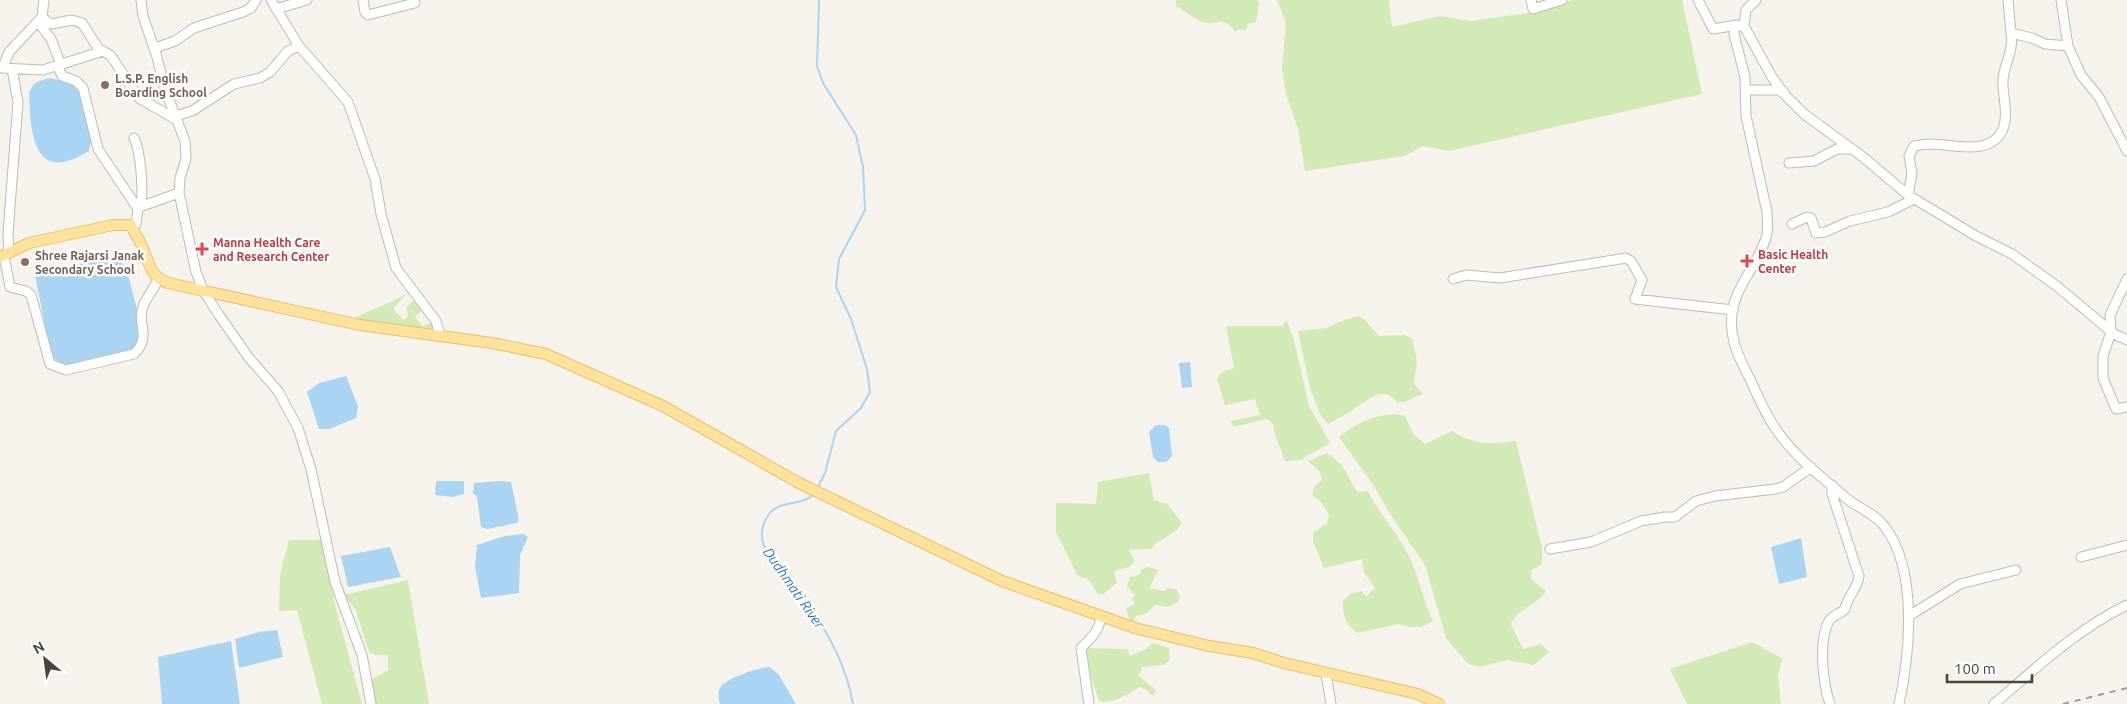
<svg xmlns="http://www.w3.org/2000/svg" width="2127" height="704" font-family="Ubuntu,sans-serif">
<style>
.green{fill:#d2eab5}
.water{fill:#a9d4f2}
.lines{fill:none;stroke-linecap:round;stroke-linejoin:round}
.stream{stroke:#a9d4f2;stroke-width:2}
.minor-casing{stroke:#c2bbae;stroke-width:11}
.major-casing{stroke:#e6c16a;stroke-width:12}
.minor{stroke:#fff;stroke-width:9}
.major{stroke:#ffe39c;stroke-width:10}
.rail{stroke:#9a9a9a;stroke-width:2;stroke-dasharray:6 6;stroke-linecap:butt}
.education-dot{fill:#8d6e63;stroke:#fff;stroke-width:2}
.health-dot{fill:#e0444e;stroke:#fff;stroke-width:2}
.labels{text-anchor:middle;dominant-baseline:central;stroke-width:5;stroke-linejoin:round;paint-order:stroke}
.education-label{font-size:12px;font-weight:bold;fill:#785e54;stroke:#fff;text-anchor:start}
.health-label{font-size:12px;font-weight:bold;fill:#be3a42;stroke:#fff;text-anchor:start}
.water-label{font-size:14px;font-style:italic;fill:#2e7ab2;stroke:#fff}
</style>
<rect width="100%" height="100%" fill="#f6f3ec"/>
<path class="green" d="M1176 0H1257L1259 4 1256 22 1247 24 1248 27 1244 31 1240 29 1235 32 1231 26 1222 21C1202 29 1193 15 1176 6Z
M1277 0H1389L1392 27 1440 16 1470 21 1534 12 1572 0H1682L1702 94 1449 151 1423 146 1404 156 1305 171 1298 129 1286 94 1282 68 1286 23Z
M407 293 393 309 404 320 408 316 406 307 415 300 424 309 415 317 423 326 437 321 436 333 348 321C368 310 388 305 407 293Z
M1358 316 1363 318 1379 336 1404 335 1412 338 1417 361 1414 384 1423 394 1404 402H1397C1383 384 1366 401 1353 410 1345 415 1336 419 1328 424L1321 416 1310 388 1298 331 1327 328 1339 322Z
M1286 319 1294 341 1309 406 1330 443 1300 460 1285 461C1281 448 1274 437 1273 424L1267 419 1233 427 1231 421 1260 415 1255 399 1225 405 1217 378 1222 372 1234 368 1226 326H1283Z
M1394 414 1405 416 1413 434 1425 444 1452 431C1477 446 1489 444 1516 441L1542 548V564L1531 570V579L1546 591C1533 609 1521 605 1511 624L1523 649 1541 644 1549 652 1534 665 1507 660 1480 667 1468 664 1446 638 1425 565 1390 514 1374 486 1339 437C1357 423 1371 416 1394 414Z
M1327 453 1342 465 1357 492 1368 491C1379 514 1397 532 1409 556 1419 577 1423 600 1433 621L1421 627H1409L1399 624 1357 633C1345 623 1343 616 1343 601L1350 594 1362 591 1366 597 1375 588 1364 572 1362 559 1324 568 1313 542V533L1327 523 1329 514 1321 502 1312 495 1314 487 1322 480 1320 472 1308 461Z
M1149 473 1154 500 1167 504 1182 523 1177 530 1154 545 1152 549 1129 550 1135 561 1129 567 1114 571 1117 583 1103 594H1098L1089 580 1077 575 1056 532V503L1096 504 1098 482Z
M289 540H322L336 609 362 704H322L297 610 279 611 280 575Z
M1147 567 1157 569 1158 571 1149 588 1164 591 1166 588 1176 589 1180 597 1179 601 1169 607 1155 605 1147 613 1136 616 1133 623H1130L1126 608 1135 604 1132 599 1135 594 1127 587 1130 577 1139 575 1142 569Z
M408 580 429 704H375L372 679 388 670V655H375L369 652 355 608 343 595Z
M1752 642 1782 658 1778 676 1781 704H1687L1670 669Z
M1153 643 1169 648 1170 660 1164 665 1142 667 1139 676 1156 690 1153 696 1145 689 1139 687C1127 695 1113 704 1099 701L1083 652 1087 648 1128 649 1129 656 1146 649Z"/>
<path class="water" d="M49 78 78 84 92 136 89 151C47 177 33 156 30 113 30 105 27 94 32 87 35 81 43 80 49 78Z
M117 259 126 267 139 317 138 342 129 352 65 366C57 362 54 359 50 351L35 275 85 263Z
M1190 362 1192 387 1182 388 1179 363Z
M346 376 358 406 356 418 329 429H319L307 392 319 383Z
M1156 425H1165L1169 428 1172 456 1166 462H1158L1153 457 1149 432Z
M436 481H464V494L453 497 435 495Z
M502 481 511 482 519 520 517 523 487 529 481 527 477 497 473 493 474 483Z
M523 534 528 537 520 555 519 593 481 598 475 566 477 545 505 536Z
M1801 538 1807 577 1779 584 1771 547Z
M390 547 401 577 348 587 341 556Z
M277 630 283 657 239 668 235 639 259 632Z
M231 641 240 704H162L158 657Z
M770 667 779 675 796 704H720C719 699 717 693 720 688 726 678 759 667 770 667Z"/>
<g class="lines">
<path class="stream" d="M818 487 825 473 836 431 861 408 870 392 867 369 851 319 836 287 839 259 865 210 863 167 856 135 823 83 817 66 819 0
M813 495C802 506 779 500 769 514 763 522 760 533 763 543 773 568 795 586 810 607 831 637 847 669 853 704"/>
<defs>
<path id="minor" d="M141 0 143 16 157 57 164 87 185 141 186 159 180 178 179 193 196 272 204 292 219 315 249 358 278 391 298 428 311 469 335 582 362 655 371 704
M271 0 299 46 348 102 375 179 381 214 396 268 436 321 440 336
M363 0 365 12 368 15 415 3
M1531 0 1533 9 1562 0
M1698 0 1713 29 1737 25
M1756 0 1746 10 1744 26 1772 77 1786 96 1804 114 1863 157 1908 195 1976 236 2012 254 2058 287 2114 334 2127 340
M2008 0 2011 33 2032 38 2045 44 2068 46
M2061 0 2068 46 2081 75 2099 97 2127 151
M276 9 307 0
M42 17 51 24 72 20 82 23 100 51
M38 22 51 39 61 65
M1744 26H1735L1734 34 1745 77 1746 116 1767 212C1767 221 1769 230 1766 238 1755 273 1724 294 1733 337 1735 351 1743 365 1750 379 1758 397 1766 416 1778 432 1796 458 1823 478 1846 498 1859 509 1875 513 1885 527 1918 571 1910 654 1899 704
M155 48 175 41 194 28 243 12 251 8 256 0
M3 67 9 52 42 17 44 0
M58 67 62 76 76 81 83 88 98 149 138 209 136 224 131 225
M0 68 43 70 103 51 111 56 139 98 177 120
M1746 90H1779L1784 94
M175 116 192 111 234 84 260 78 270 72 288 51 299 46
M134 138C140 150 146 200 138 210
M1789 163 1814 161 1837 149H1852
M1908 195 1912 173 1909 156 1914 146C1920 145 1927 144 1933 144 1955 145 1992 156 2003 129 2009 113 2002 95 2003 79 2005 62 2014 50 2011 33
M142 206 179 193
M1792 224 1807 217 1811 218 1816 233 1825 232 1850 221 1888 212 1914 199
M9 253 8 233 18 102 12 69
M4 256 10 287 26 291 31 295 50 364 66 370 134 354C153 336 135 324 144 304 148 296 154 288 158 280
M1453 279 1466 275 1500 278 1626 258 1631 261 1642 280 1635 299 1733 310
M2127 279 2110 315 2111 332 2103 356V378L2116 409 2127 407
M1550 549 1591 542 1641 521 1665 517H1675L1696 501 1715 496 1775 489 1783 487 1811 467
M2081 557 2127 545
M1909 616 1960 584 2016 570
M1326 674 1331 704
M1089 704 1081 648C1091 638 1099 632 1101 616
M1830 704C1823 684 1818 640 1829 621 1833 615 1840 614 1845 609 1847 596 1858 589 1859 576L1832 494V485
M1994 704C2036 668 2076 630 2127 605"/>
<path id="major" d="M0 257 29 243 113 225H131C133 231 137 236 140 242 149 259 148 276 168 283L360 325 492 343 546 354 663 406 799 483 1002 581 1135 628 1209 646 1253 653 1284 663 1418 694 1439 704"/>
</defs>
<use href="#minor" class="minor-casing"/>
<use href="#major" class="major-casing"/>
<use href="#minor" class="minor"/>
<use href="#major" class="major"/>
<path class="rail" d="M2063 704 2127 688"/>
</g>
<g class="education-dot">
<circle cx="105" cy="85" r="5"/>
<circle cx="25" cy="262" r="5"/>
</g>
<g class="health-dot">
<path d="M199.5 241.5h5v5h5v5h-5v5h-5v-5h-5v-5h5z"/>
<path d="M1744.5 253.5h5v5h5v5h-5v5h-5v-5h-5v-5h5z"/>
</g>
<g class="labels">
<g class="education-label">
<text x="115" y="78">L.S.P. English<tspan x="115" dy="14">Boarding School</tspan></text>
<text x="35" y="255">Shree Rajarsi Janak<tspan x="35" dy="14">Secondary School</tspan></text>
</g>
<g class="health-label">
<text x="213" y="242">Manna Health Care<tspan x="213" dy="14">and Research Center</tspan></text>
<text x="1758" y="254">Basic Health<tspan x="1758" dy="14">Center</tspan></text>
</g>
<g class="water-label">
<text transform="translate(794 588) rotate(55)">Dudhmati River</text>
</g>
</g>
<g transform="translate(45 659) rotate(331)" stroke="#ffffff" stroke-width="4" paint-order="stroke">
<path d="M0-4L9 19L0 12L-9 19Z" fill="#4b4439"/>
<text y="-8" font-size="14" font-weight="bold" text-anchor="middle" fill="#4b4439">N</text>
</g>
<path d="M1947 674v8h85v-8" fill="none" stroke="#4b4439" stroke-width="2.5"/>
<text x="1954" y="674" font-size="15" fill="#4b4439" stroke="#ffffff" stroke-width="4" paint-order="stroke">100 m</text>
</svg>
